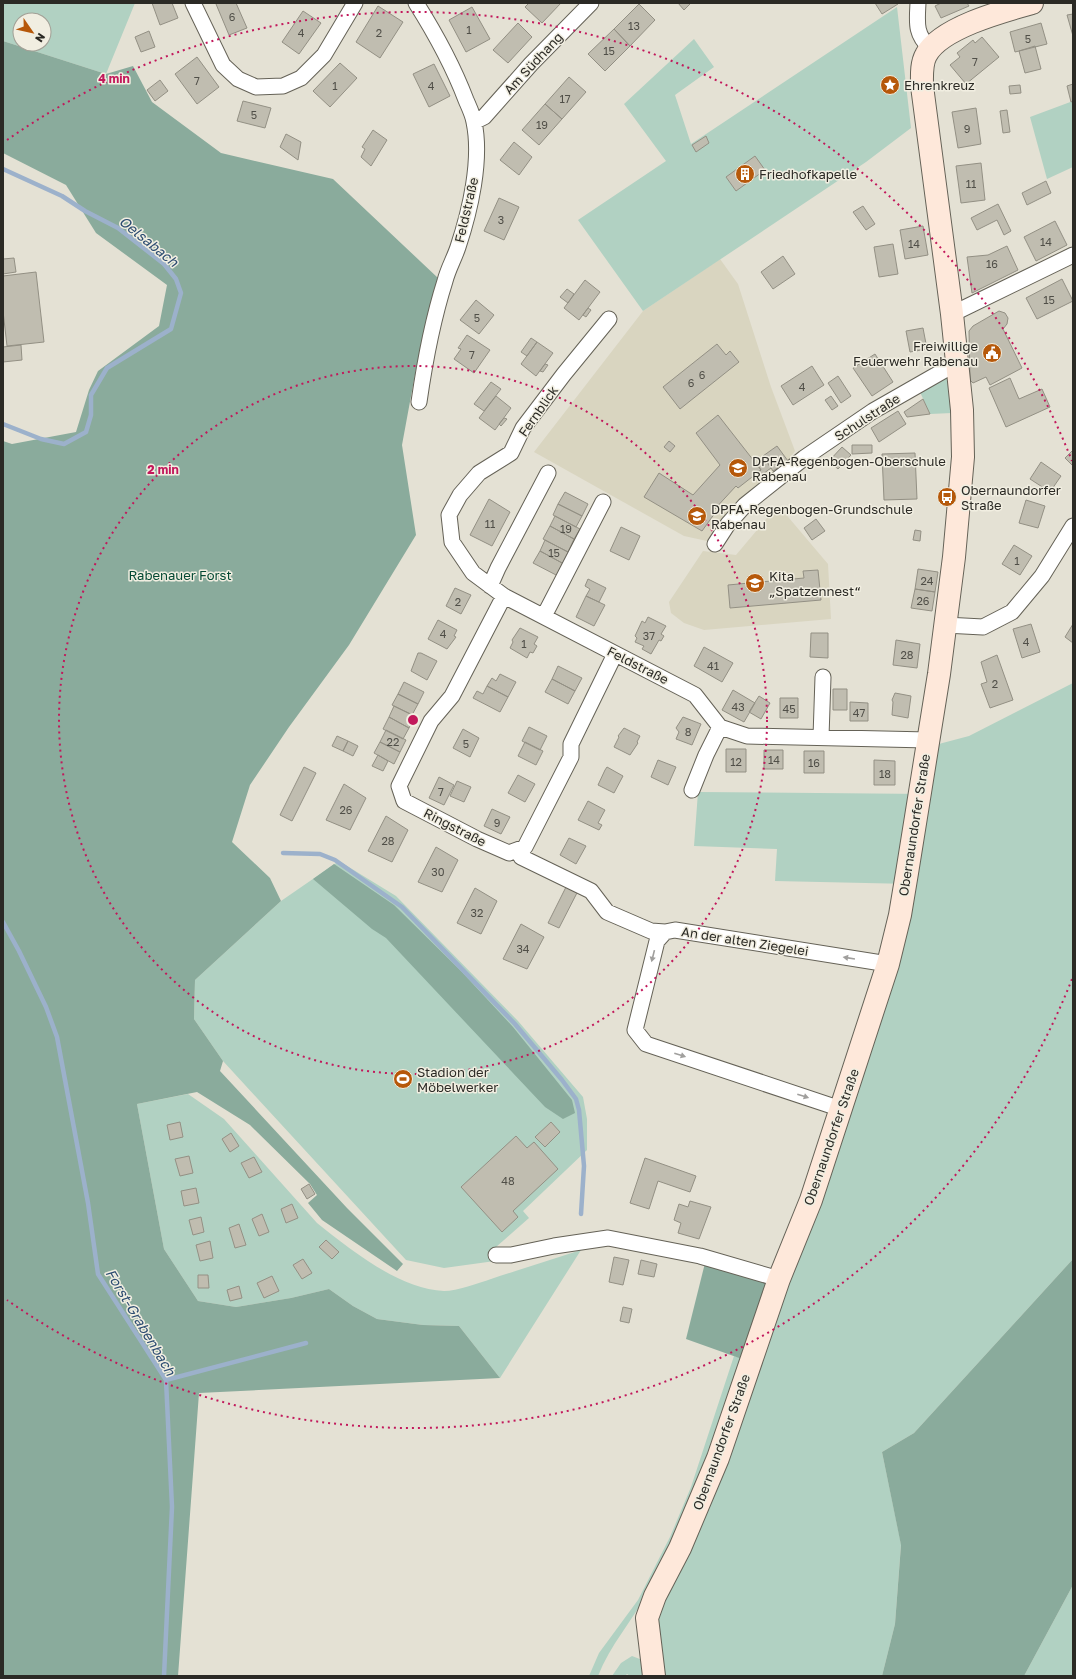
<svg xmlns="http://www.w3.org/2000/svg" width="1076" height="1679" font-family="'Golos Text',sans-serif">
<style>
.built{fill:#d9d5c0}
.green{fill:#b1d1c2;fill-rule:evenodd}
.forest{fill:#8aab9c}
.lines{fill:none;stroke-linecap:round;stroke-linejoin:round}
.stream{stroke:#9cb1cb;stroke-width:4.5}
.building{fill:#c0bdb0;stroke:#939084}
.street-casing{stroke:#656257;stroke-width:17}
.secondary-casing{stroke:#656257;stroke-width:24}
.street{stroke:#fff;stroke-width:15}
.secondary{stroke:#fee8da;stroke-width:22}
.oneway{fill:#a09f9d}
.ring{fill:none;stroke:#c2185b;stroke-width:2;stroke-dasharray:2 4}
.labels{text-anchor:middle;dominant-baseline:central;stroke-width:3;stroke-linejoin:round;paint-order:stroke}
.number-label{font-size:11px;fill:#504f48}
.street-label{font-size:13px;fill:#2b2a25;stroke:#f1eee1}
.poi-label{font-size:13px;fill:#2b2a25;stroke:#f1eee1;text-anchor:start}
.park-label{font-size:13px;fill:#044933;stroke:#f1eee1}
.water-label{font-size:14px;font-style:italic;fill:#2c4c71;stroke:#f1eee1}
.centre{fill:#c2185b;stroke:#f1eee1;stroke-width:2}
.ring-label{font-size:12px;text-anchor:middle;font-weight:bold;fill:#c2185b;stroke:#f1eee1;stroke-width:3;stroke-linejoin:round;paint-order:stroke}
</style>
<rect width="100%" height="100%" fill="#e4e1d4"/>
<path class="built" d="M720 259 738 284 771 387 795 451 788 461 734 504 707 541 684 536 534 452 643 311Z
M778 505 828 564 831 619 704 630 684 623 671 613 669 602 703 551 736 555Z"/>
<path class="green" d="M3 3H135L106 74 3 41ZM20 20H44V44H20Z
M897 7 911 128 866 162 643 311 578 220 666 161 624 104 694 39 714 67 675 95 691 144Z
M1073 101V167L1047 179 1030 117Z
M947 376 952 413 930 414 920 392Z
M1073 683V1259L914 1433 882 1452 901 1544 895 1624 882 1676H630L627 1674 625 1676H612L621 1663 632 1656 645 1661 647 1618 711 1449C692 1496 674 1545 649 1590 633 1620 610 1645 598 1676H589L599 1653 638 1600 670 1537 691 1487 734 1356 751 1361 911 884 775 881 777 849 694 846 698 792 927 794 935 745 969 736Z
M339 861 396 896 518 1021 583 1097 587 1119V1150L523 1211 529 1218 496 1247 495 1261 444 1268 406 1260 223 1061 194 1019 195 980 281 901Z
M188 1094 224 1119 317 1223C351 1250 399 1289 444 1291 457 1291 479 1283 491 1279 521 1269 551 1260 581 1250L500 1378 459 1326 423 1325 377 1319 353 1306 329 1289 291 1298 236 1307 198 1301 164 1249 137 1104Z
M1073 1585V1676H1024Z"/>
<path class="forest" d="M3 41 106 74 133 66 152 102 221 153 333 179 438 278 416 369 402 445 416 535 349 645 289 727 250 785 232 842 270 878 281 901 195 980 194 1019 223 1061 220 1071 347 1208 403 1264 397 1271 322 1220 308 1203 317 1195 310 1184 250 1125 197 1092 137 1104 164 1249 198 1301 236 1307 291 1298 329 1289 353 1306 377 1319 423 1325 459 1326 500 1378 199 1393 178 1676H3V441L12 444 76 432 89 390 98 371 159 326 167 285 96 233 66 185 3 153Z
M334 864 394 905 461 971 513 1027 572 1100 575 1113 563 1119 545 1107 386 938 372 929 313 879Z
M1073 1259V1585L1024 1676H882L895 1624 901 1545 882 1452 914 1433Z
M705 1263 766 1278 771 1286 742 1359 686 1339Z"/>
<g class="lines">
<path class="stream" d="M3 169 62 196 85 211 118 228 164 264 176 279 181 293 171 329 107 368 91 395V415L86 432 64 444 41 439 3 424
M283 853 320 854 335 860 402 907 515 1024 562 1080 576 1099 579 1110 584 1166 581 1214
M3 922 19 951 46 1007 57 1037 88 1203 98 1274 166 1380 172 1507 164 1676
M166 1380 306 1343"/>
</g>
<path class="building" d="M152 3H172L178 18 160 25Z
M219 3H236L247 28 229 35 216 4Z
M529 3H561L542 23 525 7Z
M678 3H691L684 10Z
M875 3H898V4L882 14Z
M941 3H967L969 6 941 18 935 6Z
M639 4 655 20 630 46 614 29Z
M378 6 403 22 380 58 356 42Z
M472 7 490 39 466 52 449 20Z
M303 11 321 23 299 54 282 42Z
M1073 14V36L1067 15Z
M518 23 532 37 508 63 493 50Z
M1041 23 1047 44 1015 52 1010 32Z
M614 29 630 46 605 71 588 54Z
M149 31 155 47 141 52 135 37Z
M982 37 999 57 966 84 950 65 960 57 957 53 973 40 975 43Z
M1035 46 1041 69 1025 73 1019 51Z
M197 57 219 87 197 104 175 74Z
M340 63 357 78 330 107 313 91Z
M434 64 450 96 429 107 413 74Z
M569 77 586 92 562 119 545 104Z
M160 80 168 91 155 101 147 90Z
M1073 84V101L1071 102 1067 86Z
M1020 85 1021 93 1010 94 1009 86Z
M243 101 271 108 265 128 237 121Z
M545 104 562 119 539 145 522 130Z
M976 108 981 144 958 148 952 112Z
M1007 110 1010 132 1003 133 1000 111Z
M373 130 387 140 371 166 361 157 365 149 362 147Z
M286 134 301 142 298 160 280 147Z
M706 136 709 143 696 152 692 145Z
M514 142 532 157 519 175 500 160Z
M755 156 765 170 736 191 726 177Z
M981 163 985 200 961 203 956 166Z
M1046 181 1051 193 1027 205 1022 193Z
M499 198 519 207 504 240 484 231Z
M998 204 1011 231 1004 235 997 220 977 230 971 218Z
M863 206 875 224 866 230 853 212Z
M1055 221 1067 245 1036 261 1024 237Z
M923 226 928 255 905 259 900 230Z
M893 244 898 274 879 277 874 247Z
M1007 246 1018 270 972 293 967 257 988 255Z
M783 256 795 274 773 289 761 272Z
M14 258 16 272 3 274V259Z
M36 272 44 342 7 346 3 311V276Z
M1062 279 1073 301 1037 319 1026 298Z
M585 280 600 292 579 320 564 308Z
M567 289 574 294 568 303 560 297Z
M476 300 494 315 479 334 460 320Z
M588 308 591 310 586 317 583 315Z
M999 311 1005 313 1008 318 1007 324 1003 329 1022 368 990 385 986 377 973 383 970 380 969 331 973 326Z
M923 328 927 349 910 352 906 331Z
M467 335 490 350 474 373 454 359 461 349 458 348Z
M531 338 537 342 527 356 521 352Z
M537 342 553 353 536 376 521 364Z
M717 344 726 355 730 351 739 362 680 409 663 387Z
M21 345 22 360 3 362V347Z
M875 354 893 382 872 396 853 368Z
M545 364 548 365 543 372 540 371Z
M812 366 824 385 793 405 781 386Z
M838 376 851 396 841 403 828 383Z
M1010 378 1019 399 1042 389 1050 407 1006 427 989 388Z
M491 382 501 389 484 411 474 404Z
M496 396 511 408 495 430 479 418Z
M831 396 838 406 832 410 825 400Z
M923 399 930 414 907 417 904 412Z
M898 411 906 424 879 442 871 428Z
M718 415 761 470 738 488 736 486 713 511 715 513 702 531 644 497 659 473 693 495 720 465 696 433Z
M504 418 507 419 501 426 499 424Z
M669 441 675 446 670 452 664 447Z
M852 445H872V453L852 454Z
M777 446 788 461 773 471 763 456Z
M842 447 851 455 838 469 829 461Z
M1073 450V466L1065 458Z
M915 453 917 499 884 500 882 454Z
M765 460 771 468 759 477 757 473 761 470 758 465Z
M1041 462 1061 476 1050 492 1030 479Z
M565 492 588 504 582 516 558 504Z
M489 499 510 512 492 546 470 535Z
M1026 500 1045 506 1038 528 1019 523Z
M558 504 582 516 576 527 553 515Z
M555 516 580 529 574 539 550 526Z
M816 519 825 531 812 540 804 528Z
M550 526 574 539 568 552 543 539Z
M621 527 640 536 629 560 610 551Z
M915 530 921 531 920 541 913 540Z
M545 540 570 553 564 564 540 551Z
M1014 545 1032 556 1020 575 1002 564Z
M540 551 564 564 558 576 533 563Z
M918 569 938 572 935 592 915 589Z
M818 570 821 600 730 608 728 585 804 578 803 571Z
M588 579 606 588 599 602 586 596 590 589 585 586Z
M455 588 471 595 461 614 446 606Z
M915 589 935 592 932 611 911 608Z
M586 596 605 605 594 626 576 617Z
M648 617 666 626 661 634 664 636 661 641 659 640 651 654 642 649 644 646 635 642 637 638 635 636 642 621 645 623Z
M438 620 457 630 454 636 456 637 447 649 428 639Z
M1031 624 1040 652 1022 658 1013 629Z
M1073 624V643L1065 637Z
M520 628 538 637 534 644 537 646 533 653 530 652 527 658 510 648 513 642 512 640Z
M811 633H828V658L810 657Z
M896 640 920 644 917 668 893 665Z
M704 647 733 663 722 682 694 666Z
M418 653H421L437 661 427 680 411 671Z
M997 655 1013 700 990 708 981 684 987 682 981 662Z
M558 666 582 678 575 691 552 679Z
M500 674 516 682 508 697 487 686 492 678 496 681Z
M552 679 575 691 568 704 545 692Z
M404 682 424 692 418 704 398 694Z
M487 686 508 697 500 712 473 698 477 691 483 694Z
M833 689H847V710H833Z
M733 690 755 703 744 722 722 710Z
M895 693 911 696 908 718 892 715 893 702 892 700Z
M398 694 418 704 412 715 392 705Z
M759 696 770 703 761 719 749 712Z
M780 698H798V718H780Z
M850 702 868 703V721H850Z
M394 706 415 716 409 728 389 717Z
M389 717 409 728 403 739 383 729Z
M683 717 701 724 692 745 676 739 679 732 676 728Z
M529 727 547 736 540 750 522 741Z
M624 728 640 736 637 742 638 743 630 755 614 747 619 737 618 736Z
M463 729 479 738 470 757 453 748Z
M386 730 406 740 400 752 380 742Z
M337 736 348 741 343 751 332 746Z
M348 741 358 746 353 756 343 751Z
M380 742 400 752 394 764 374 753Z
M525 742 543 751 536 765 518 756Z
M726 749H746V772H726Z
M764 750H783V769H764Z
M804 751H824V773H804Z
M378 755 388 761 383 771 372 766Z
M658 760 676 767 668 785 651 777Z
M874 760 895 761V785H874Z
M304 767 316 773 292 821 280 815Z
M607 767 623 776 614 793 598 785 605 770Z
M518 775 535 784 525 802 508 793Z
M439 777 454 785 444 805 429 798Z
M457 781 471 787 464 802 450 796Z
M344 784 366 798 350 830 326 820Z
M588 801 605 810 598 823 602 825 599 830 578 820Z
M492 809 510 817 501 834 484 826Z
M386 816 408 830 392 862 368 851Z
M569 838 586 846 576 864 560 855Z
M436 847 458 860 442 892 418 882Z
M569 881 580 887 559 928 548 923Z
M475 888 497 901 481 934 457 923Z
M521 924 544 937 527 969 503 959Z
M180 1122 183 1137 170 1140 167 1125Z
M551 1122 560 1132 545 1147 535 1137Z
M231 1133 239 1146 230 1152 222 1139Z
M516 1136 527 1148 534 1142 558 1169 513 1211 518 1217 502 1232 461 1187Z
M189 1156 193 1173 180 1176 175 1159Z
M254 1157 262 1172 249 1178 241 1163Z
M645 1158 696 1176 690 1192 658 1181 649 1209 630 1203Z
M309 1184 315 1194 307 1199 301 1189Z
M196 1188 199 1203 184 1206 181 1191Z
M690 1201 711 1207 699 1239 678 1233 681 1223 674 1220 679 1204 688 1207Z
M292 1204 298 1218 286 1223 281 1209Z
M262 1214 269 1232 259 1236 252 1219Z
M201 1217 204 1232 193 1235 189 1220Z
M239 1224 246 1245 235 1248 229 1228Z
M326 1240 339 1252 332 1259 319 1247Z
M210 1241 213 1258 200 1261 196 1245Z
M614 1257 629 1260 623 1285 609 1282Z
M303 1259 312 1273 302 1279 293 1265Z
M641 1260 657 1264 654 1277 638 1274Z
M198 1275H208L209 1288H198Z
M272 1276 279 1291 264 1298 257 1283Z
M239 1286 242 1298 230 1301 227 1290Z
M623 1307 632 1309 629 1323 620 1321Z"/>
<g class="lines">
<defs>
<path id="street" d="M193 3 223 65 238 79 256 87 283 86 301 78 324 55 355 3
M416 3C435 33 453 66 466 100 469 107 473 115 474 122 482 160 470 211 458 247 454 259 448 269 445 281 432 322 425 360 419 402
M918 3C917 23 915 34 930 48
M474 122 484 117 531 64 591 3
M952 314 1073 255
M609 319 564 374 523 428 511 453 479 473 460 495 449 515 452 542 473 573 504 596 695 695 720 727 747 736 928 740
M715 544 728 524 745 505 804 458 873 411 957 363
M490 586 498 568 548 473
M504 596 452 696 431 721 399 786 404 801 477 839 509 853 525 847 571 757V744L615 654
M544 616 603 502
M945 625 983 627 1012 612 1042 576 1073 526
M821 737 823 677
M692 790 706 755 720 727
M521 857 591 891 607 912 651 931 665 932
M841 1109 646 1044 635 1030 657 941 665 932 675 930 888 964
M496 1255H511L554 1246 608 1238 700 1256 779 1279"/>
<path id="secondary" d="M654 1676 647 1618 655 1596 680 1548 718 1458 779 1279 811 1200 888 964 900 915 907 873 939 674 954 557 963 457 962 410 952 314 922 86C922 76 921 64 926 55 940 28 1003 11 1032 3"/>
</defs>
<use href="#street" class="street-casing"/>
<use href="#secondary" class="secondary-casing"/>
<use href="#street" class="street"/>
<use href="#secondary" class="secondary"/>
</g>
<defs><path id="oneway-solid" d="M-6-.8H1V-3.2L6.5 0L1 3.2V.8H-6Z"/></defs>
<g class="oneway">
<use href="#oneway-solid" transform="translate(653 956) rotate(104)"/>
<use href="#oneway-solid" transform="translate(849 958) rotate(-171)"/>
<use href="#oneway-solid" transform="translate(680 1055) rotate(18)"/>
<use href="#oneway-solid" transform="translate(803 1096) rotate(18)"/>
</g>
<g class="ring">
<circle cx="413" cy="720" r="354"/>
<path d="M1072 979A708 708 0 0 1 7 1300M7 140A708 708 0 0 1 1072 461"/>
</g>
<defs>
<symbol id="sight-disc" viewBox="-11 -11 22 22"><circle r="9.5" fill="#b6580a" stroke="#f1eee1"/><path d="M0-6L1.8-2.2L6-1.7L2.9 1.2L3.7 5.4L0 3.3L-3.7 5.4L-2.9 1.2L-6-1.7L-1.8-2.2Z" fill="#fff"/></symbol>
<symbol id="building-disc" viewBox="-11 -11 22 22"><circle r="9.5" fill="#b6580a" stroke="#f1eee1"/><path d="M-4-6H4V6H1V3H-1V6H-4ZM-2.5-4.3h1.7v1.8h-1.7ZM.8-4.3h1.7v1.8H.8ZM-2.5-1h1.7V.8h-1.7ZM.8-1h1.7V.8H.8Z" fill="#fff"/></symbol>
<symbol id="civic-disc" viewBox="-11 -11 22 22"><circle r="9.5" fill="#b6580a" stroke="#f1eee1"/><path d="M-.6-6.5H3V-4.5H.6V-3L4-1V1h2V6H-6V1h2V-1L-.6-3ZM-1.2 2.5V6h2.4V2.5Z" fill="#fff"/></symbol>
<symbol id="school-disc" viewBox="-11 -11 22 22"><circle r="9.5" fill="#b6580a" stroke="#f1eee1"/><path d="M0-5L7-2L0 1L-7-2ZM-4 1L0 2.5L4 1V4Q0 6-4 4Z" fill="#fff"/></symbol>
<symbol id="bus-disc" viewBox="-11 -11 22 22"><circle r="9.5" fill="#b6580a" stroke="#f1eee1"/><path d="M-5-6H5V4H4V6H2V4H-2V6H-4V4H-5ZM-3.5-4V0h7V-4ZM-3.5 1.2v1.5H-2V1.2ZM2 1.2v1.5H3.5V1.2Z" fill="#fff"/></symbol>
<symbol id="stadium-disc" viewBox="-11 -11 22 22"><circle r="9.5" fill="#b6580a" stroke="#f1eee1"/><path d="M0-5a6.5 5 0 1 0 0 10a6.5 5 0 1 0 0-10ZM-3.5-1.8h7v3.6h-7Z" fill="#fff"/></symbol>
</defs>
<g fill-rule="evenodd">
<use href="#sight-disc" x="879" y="74" width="22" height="22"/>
<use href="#building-disc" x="734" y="163" width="22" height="22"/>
<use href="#civic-disc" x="981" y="342" width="22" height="22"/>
<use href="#school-disc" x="727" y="457" width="22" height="22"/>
<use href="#bus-disc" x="936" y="486" width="22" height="22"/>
<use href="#school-disc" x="686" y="505" width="22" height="22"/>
<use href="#school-disc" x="744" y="572" width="22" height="22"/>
<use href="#stadium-disc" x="392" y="1068" width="22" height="22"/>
</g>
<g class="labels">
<g class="number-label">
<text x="232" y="16">6</text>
<text x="634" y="25">13</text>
<text x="469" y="29">1</text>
<text x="301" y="32">4</text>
<text x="379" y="32">2</text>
<text x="1028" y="38">5</text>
<text x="609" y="50">15</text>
<text x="975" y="61">7</text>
<text x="197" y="80">7</text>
<text x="335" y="85">1</text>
<text x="431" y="85">4</text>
<text x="565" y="98">17</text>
<text x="254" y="114">5</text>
<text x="542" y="124">19</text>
<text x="967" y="128">9</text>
<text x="971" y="183">11</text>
<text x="501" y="219">3</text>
<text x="1046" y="241">14</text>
<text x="914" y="243">14</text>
<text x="992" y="263">16</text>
<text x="1049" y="299">15</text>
<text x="477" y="317">5</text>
<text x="472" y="354">7</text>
<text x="702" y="374">6</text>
<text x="691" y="382">6</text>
<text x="802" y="386">4</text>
<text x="490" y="523">11</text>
<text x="566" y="528">19</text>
<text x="554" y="552">15</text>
<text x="1017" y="560">1</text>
<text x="927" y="580">24</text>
<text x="923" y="600">26</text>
<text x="458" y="601">2</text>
<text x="443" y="633">4</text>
<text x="649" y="635">37</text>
<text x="1026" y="641">4</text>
<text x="524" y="643">1</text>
<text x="907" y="654">28</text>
<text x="713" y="665">41</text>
<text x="995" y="683">2</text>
<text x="738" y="706">43</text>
<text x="789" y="708">45</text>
<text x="859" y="712">47</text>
<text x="688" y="731">8</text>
<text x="393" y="741">22</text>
<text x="466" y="743">5</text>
<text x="774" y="759">14</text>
<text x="736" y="761">12</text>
<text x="814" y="762">16</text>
<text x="885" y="773">18</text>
<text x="441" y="791">7</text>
<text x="346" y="809">26</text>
<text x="497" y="822">9</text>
<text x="388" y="840">28</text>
<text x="438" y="871">30</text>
<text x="477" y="912">32</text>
<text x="523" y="948">34</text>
<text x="508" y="1180">48</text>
</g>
<g class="street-label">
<text transform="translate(533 63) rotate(-47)">Am Südhang</text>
<text transform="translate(466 210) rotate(-77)">Feldstraße</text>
<text transform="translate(538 411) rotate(-55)">Fernblick</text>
<text transform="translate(867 417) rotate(-33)">Schulstraße</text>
<text transform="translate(638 665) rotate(27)">Feldstraße</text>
<text transform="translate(914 825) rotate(-81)">Obernaundorfer Straße</text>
<text transform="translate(455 827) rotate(27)">Ringstraße</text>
<text transform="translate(745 941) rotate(9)">An der alten Ziegelei</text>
<text transform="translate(831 1137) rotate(-71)">Obernaundorfer Straße</text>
<text transform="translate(721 1442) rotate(-70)">Obernaundorfer Straße</text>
</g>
<g class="poi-label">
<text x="904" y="85">Ehrenkreuz</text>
<text x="759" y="174">Friedhofkapelle</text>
<text x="978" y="346" text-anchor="end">Freiwillige<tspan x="978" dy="15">Feuerwehr Rabenau</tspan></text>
<text x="752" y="461">DPFA-Regenbogen-Oberschule<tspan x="752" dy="15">Rabenau</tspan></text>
<text x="961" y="490">Obernaundorfer<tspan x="961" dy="15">Straße</tspan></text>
<text x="711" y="509">DPFA-Regenbogen-Grundschule<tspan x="711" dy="15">Rabenau</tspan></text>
<text x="769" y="576">Kita<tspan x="769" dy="15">„Spatzennest“</tspan></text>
<text x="417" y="1072">Stadion der<tspan x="417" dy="15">Möbelwerker</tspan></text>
</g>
<g class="park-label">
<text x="180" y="575">Rabenauer Forst</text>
</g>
<g class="water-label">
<text transform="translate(149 241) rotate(39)">Oelsabach</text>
<text transform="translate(141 1322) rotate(59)">Forst-Grabenbach</text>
</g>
</g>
<circle cx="413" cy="720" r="6" class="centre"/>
<g class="ring-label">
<text x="114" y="83">4 min</text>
<text x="163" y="474">2 min</text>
</g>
<rect width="1076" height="1679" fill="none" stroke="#2b2a25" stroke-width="8"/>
<g transform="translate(32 32) rotate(124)"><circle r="19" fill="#f1eee1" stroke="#a2a096"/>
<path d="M0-3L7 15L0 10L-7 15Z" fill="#b6580a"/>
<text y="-6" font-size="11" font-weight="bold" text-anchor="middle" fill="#2b2a25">N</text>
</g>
</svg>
